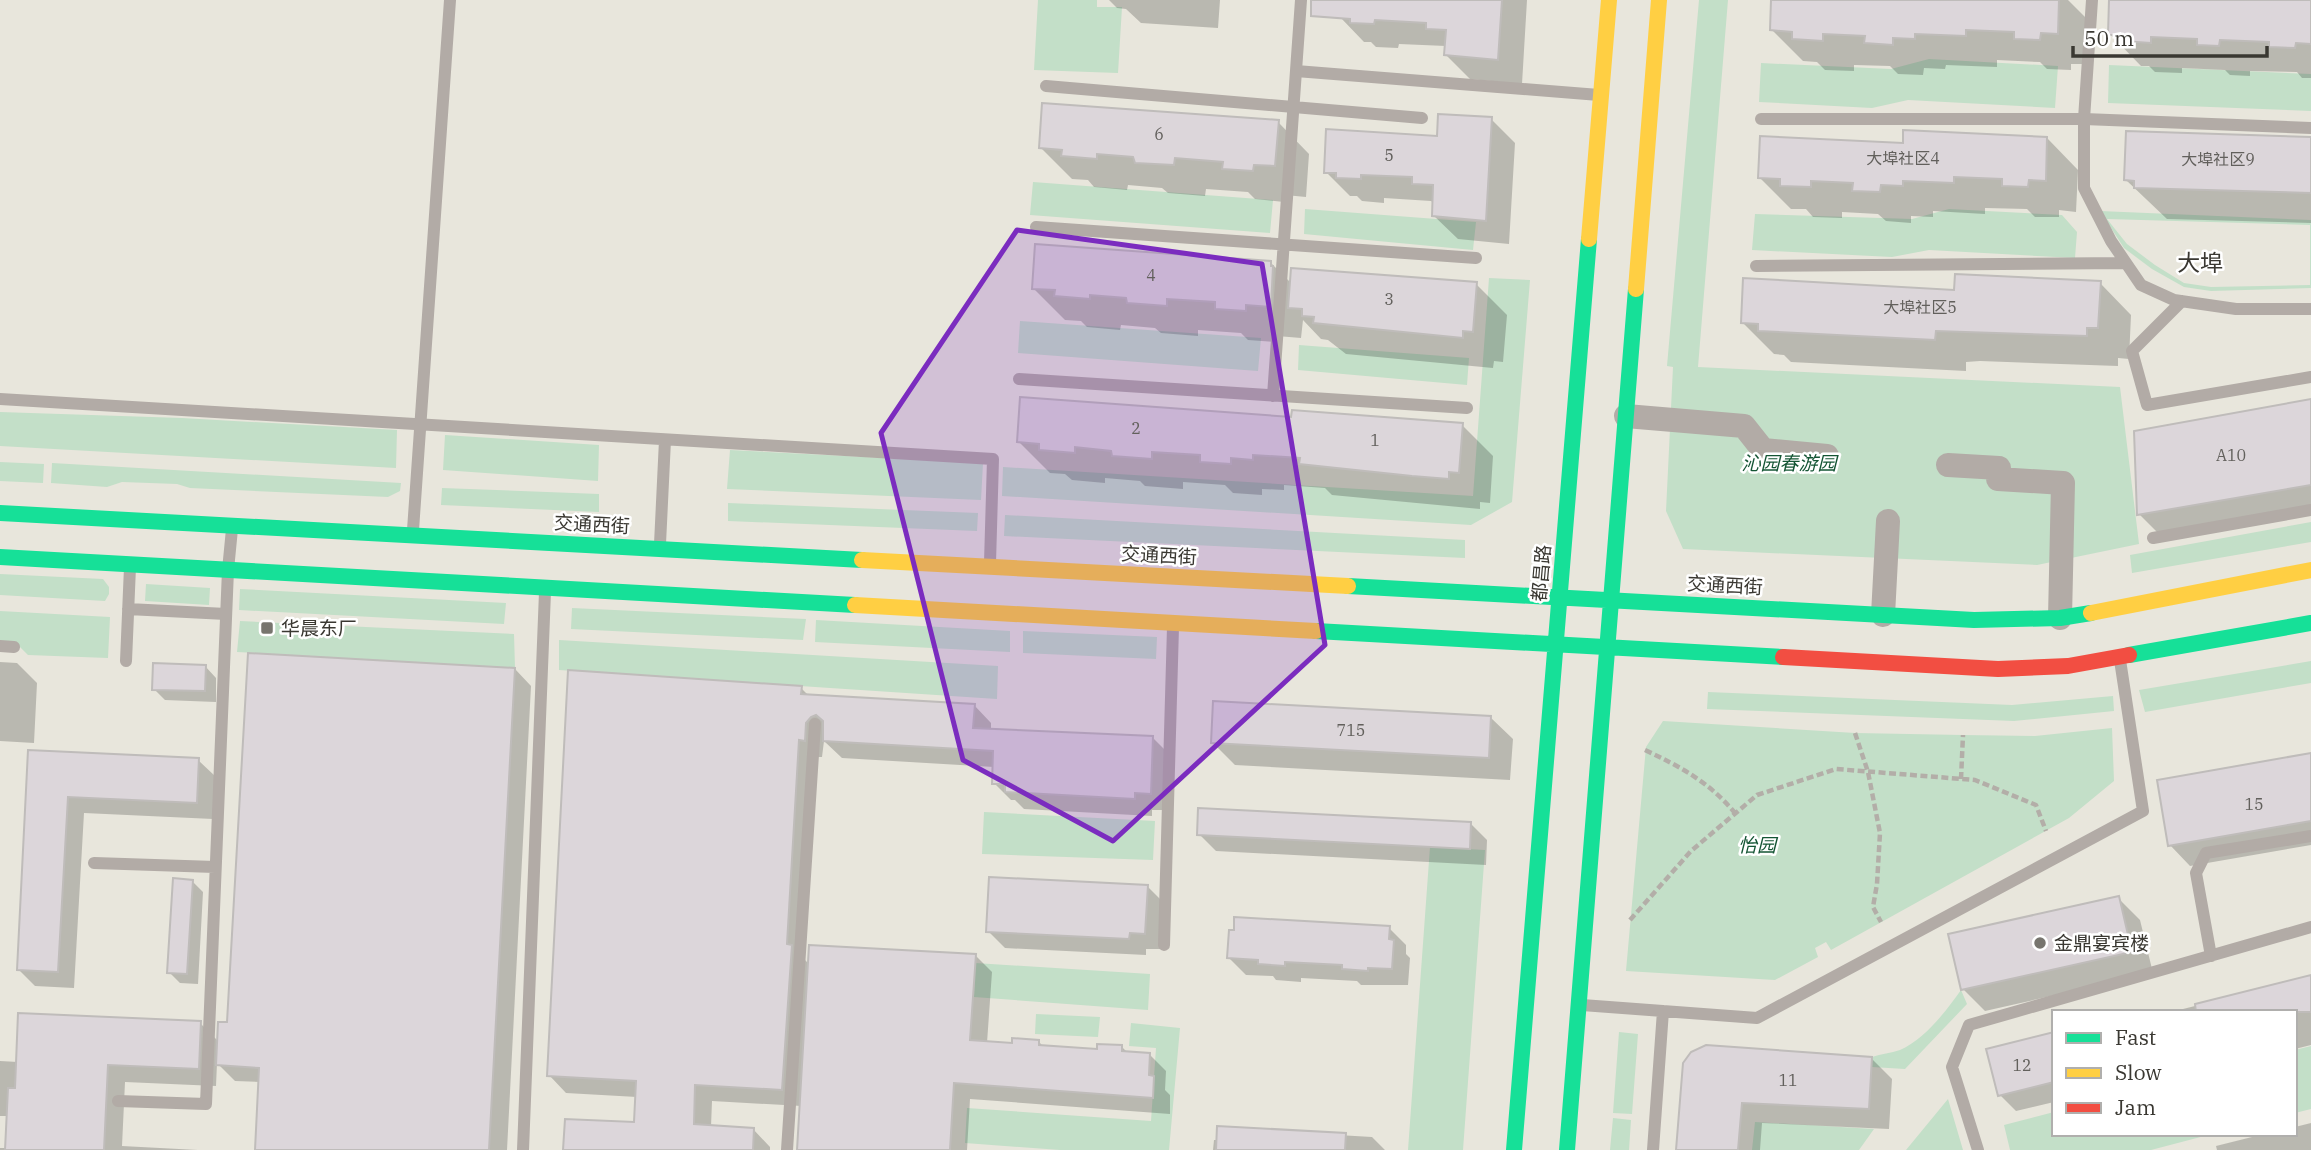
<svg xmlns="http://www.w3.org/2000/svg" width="2311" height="1150" font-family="'IBM Plex Serif','Noto Sans SC',serif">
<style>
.green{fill:#c3dfc8;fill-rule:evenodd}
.shadow{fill:#0003}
.building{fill:#dcd6da;stroke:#bfbcba;stroke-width:2}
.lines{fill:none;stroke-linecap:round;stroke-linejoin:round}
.path{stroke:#b3aea8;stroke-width:4.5;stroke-dasharray:7 3.5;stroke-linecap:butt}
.lane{stroke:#b2aba6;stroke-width:12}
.street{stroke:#b2aba6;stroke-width:24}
.fast{stroke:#16e098;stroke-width:16}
.slow{stroke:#ffcf43;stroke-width:16}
.jam{stroke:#f24e42;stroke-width:16}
.marked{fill:#7b2cbf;fill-opacity:0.2;stroke:#7b2cbf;stroke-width:5;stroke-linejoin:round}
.poi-dot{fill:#77756e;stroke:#fff;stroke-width:2.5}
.labels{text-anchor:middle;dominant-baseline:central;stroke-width:5;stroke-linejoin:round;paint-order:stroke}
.number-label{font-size:16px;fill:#62605c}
.park-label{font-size:19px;font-style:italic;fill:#145534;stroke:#fff}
.street-label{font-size:19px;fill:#3a3832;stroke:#fff}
.poi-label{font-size:19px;fill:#3a3832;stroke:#fff;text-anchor:start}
.quarter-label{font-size:23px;fill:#3a3832;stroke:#fff}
</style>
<rect width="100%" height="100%" fill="#e8e6dc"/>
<path class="green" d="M1038 0H1097V7H1122L1118 73 1034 70Z
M1699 0H1728L1698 367 2120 387 2139 544 2037 565 1683 549 1666 511 1673 367 1667 366Z
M1929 59 2058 66 2055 108 1908 100 1872 108 1759 102 1761 63 1891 69Z
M2109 65 2311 74V111L2108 103Z
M1033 182 1273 200 1270 233 1030 215Z
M1305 209 1476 222 1473 250 1304 234Z
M1949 209 2062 215 2077 232 2075 258 1929 250 1892 257 1752 250 1755 214 1912 219Z
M2100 211 2311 220V288L2211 291 2184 287 2152 269 2124 248ZM2107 219 2310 225V285L2211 287 2184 283 2155 265 2127 244Z
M1489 278 1530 280 1512 502 1471 525 1002 496 1003 467 1473 496Z
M1020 321 1261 338 1258 371 1018 353Z
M1299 345 1469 358 1467 385 1298 370Z
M0 412 182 418 397 430 396 468 0 446Z
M445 435 599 445 598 481 443 470Z
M730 450 983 463 981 500 727 489Z
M0 462 44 464 43 483 0 481Z
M52 463 401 483 400 491 388 497 190 488 177 484 122 482 107 487 51 483Z
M442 488 599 494V512L441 505Z
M728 503 978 513 977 531 728 521Z
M1005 515 1465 540V558L1004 536Z
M2311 522V542L2132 573 2130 555Z
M0 574 103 579 109 587V594L105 601 0 595Z
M146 584 210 588 209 605 145 601Z
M240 589 506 603 504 624 239 610Z
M572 608 806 619 803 640 571 629Z
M0 611 110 617 108 658 28 655 19 646 0 644Z
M816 620 1010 631V652L815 642Z
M240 621 514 634 515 668 237 652Z
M1023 631 1157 637 1156 659 1023 653Z
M559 640 998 666 997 699 559 670Z
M2311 661V683L2145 712 2139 690Z
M1708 692 2012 705 2113 696 2114 711 2014 721 1707 709Z
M1663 721 1855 733 1963 735 2035 736 2112 728 2114 781 2069 818 1831 950 1826 942 1815 948 1818 957 1775 980 1626 971 1646 747Z
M984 812 1155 821 1153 860 982 854Z
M1430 847 1485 850 1463 1150H1408Z
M975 963 1150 974 1148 1010 974 997Z
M1961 990 1967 1004 1905 1069 1872 1067V1057C1881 1054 1891 1053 1900 1050 1925 1039 1946 1011 1961 990Z
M1036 1014 1100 1017 1098 1037 1035 1034Z
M1131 1023 1180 1028 1169 1150H1060L965 1143 967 1108 1151 1121 1156 1048 1129 1046Z
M1619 1032 1638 1034 1632 1114 1613 1113Z
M2311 1046V1109L2295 1113V1050Z
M1948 1099 1963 1150H1906Z
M2054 1112V1134H2212L2151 1150H2010L2004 1125Z
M1613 1118 1631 1120 1629 1150H1610Z
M1755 1122 1874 1129 1859 1150H1752Z"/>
<path class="shadow" d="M1109 0H1220L1218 28 1141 23 1126 9 1117 8Z
M1341 0H1527L1522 84 1470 79 1446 55V46L1399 44 1398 48 1376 47 1371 42H1364L1340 17Z
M1773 0H2068L2090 22 2088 64H2071V70L2047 69 2040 62 1997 60V67L1946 65 1945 69 1924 68 1923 75 1898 74 1890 66 1854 65V71L1825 70 1817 62 1803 61 1772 30Z
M2111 0H2311V78H2302L2297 72 2250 71V76L2230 75 2225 70 2182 68V73L2155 72 2149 66H2141L2110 34Z
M1491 119 1515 143 1509 244 1458 239 1433 215 1434 203 1431 201 1384 198V203L1362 201 1357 196H1350L1326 172Z
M1278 122 1309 154 1306 197 1285 195 1284 202 1255 199 1248 192 1206 189 1205 196 1168 193 1162 188 1128 185 1127 190 1094 187 1088 180 1072 179 1041 148Z
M2047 138 2078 170 2076 212 2059 210V217H2035L2027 209 1985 208V214L1933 211V217L1911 216V223L1886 221 1878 214 1842 212V218L1813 217 1806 209H1791L1759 177 1905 145Z
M2311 140V223L2167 219 2126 180Z
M1270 262 1291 283 1476 284 1507 315 1503 362 1494 361 1493 368 1346 354 1328 340 1321 339 1303 320 1301 338 1277 336V342L1248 340 1241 333 1198 330V336L1161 333 1155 328 1121 325 1120 330 1087 327 1081 321 1065 320 1033 288Z
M2100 283 2131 315 2129 359 2118 358V366L1980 361 1966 362V371L1791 362 1784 355 1774 354 1743 323 1955 292Z
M2311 401V511L2161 536 2139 514Z
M1293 418 1462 425 1493 456 1490 503 1480 502V509L1332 495 1325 488 1284 485V490L1262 489V495L1233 493 1225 485 1183 482V489L1145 486 1140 481 1105 478V483L1072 480 1065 474 1050 473 1018 441Z
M0 662 17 663 37 683 34 743 0 741Z
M205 666 216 678V702L165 700 154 689Z
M515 669 531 686 507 1150H256L260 1082 235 1081 217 1063 216 1086 125 1082 122 1146 198 1150H0V1148H7L8 1116H0V1061L18 1062 200 1023 219 1042 229 1024Z
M801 688 809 696 974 705 991 723V730L1153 738 1170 755 1167 810H1152V816L1024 809 1015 800H1011L994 783V767L842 758 824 741 822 757H815L804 959 810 965 975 955 992 972 987 1043 1014 1044 1039 1042 1044 1047 1098 1050 1122 1047 1128 1053 1149 1054 1166 1071 1165 1090 1170 1095V1114L970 1099 967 1150H799L802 1106 712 1101 711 1127 753 1129 770 1147V1150H565L636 1124 637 1097 566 1093 549 1075Z
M1490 717 1513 739 1510 780 1235 765 1213 743Z
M29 752 198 760 215 776 213 819 84 813 74 988 35 986 18 969Z
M2311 755V845L2190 866 2170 845Z
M1470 823 1487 840 1486 865 1216 851 1199 834Z
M192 881 203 892 198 984 180 983 169 972Z
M1147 886 1164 903 1161 949H1146V955L1005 948 988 931Z
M2118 898 2140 920 2153 973 1985 1011 1963 989Z
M1389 928 1406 945V954L1410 958 1408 985H1361L1357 981 1301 978V982L1276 980 1273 976 1246 975 1229 958Z
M2311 977V1045L2295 1049V1012H2183V1009Z
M2054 1034V1102L2016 1111 2000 1095Z
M1871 1058 1892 1079 1889 1129 1762 1123 1760 1150H1678L1685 1063Z
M2311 1123V1150H2217L2216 1146 2264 1134H2295V1127Z
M1219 1128 1372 1137 1385 1150H1213L1214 1140H1218Z"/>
<path class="building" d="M1311 0H1502L1498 60 1444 55 1446 30 1426 29V23L1375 20 1374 24 1350 23V19L1311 16Z
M1771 0H2059L2058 34 2041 33 2040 40 2014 39V32L1966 30V36L1915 34V39L1893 38V45L1864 43 1865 36 1823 34V41L1792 39V32L1770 30Z
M2109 0H2311V44L2296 43 2295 48 2269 47V42L2220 40 2219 46 2197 45V39L2151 37V43L2122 41 2123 35H2108Z
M1042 103 1279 120 1275 166 1254 165 1253 171 1222 169 1223 162 1175 158 1174 165 1135 163 1133 157 1097 154V159L1061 156 1062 150 1039 148Z
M1438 114 1492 117 1486 221 1432 216 1433 185 1412 184V177L1361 175V179L1336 178V173H1324L1326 129 1437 136Z
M1903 130 2047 137 2046 181 2029 180 2028 187 2002 186V179L1954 177V183L1903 181V186L1881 185 1880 192 1852 191 1853 183 1811 181V187L1780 186V179L1758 178 1760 136 1903 143Z
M2126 131 2311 137V193L2134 188V181L2124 180Z
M1035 244 1271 261V266H1273L1271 307 1246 305V311L1215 309V302L1167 299V306L1127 303 1126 298 1090 295V299L1054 296 1055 290 1032 289Z
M1291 268 1477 282 1473 332 1463 331V338L1313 323 1314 317 1302 316V309L1288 308Z
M1955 274 2101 281 2098 328H2087V336L1936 331 1935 340 1758 331V324L1741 323 1743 278 1954 290Z
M1020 397 1291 417 1292 410 1463 423 1459 473 1449 472V479L1412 476 1299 464 1300 458 1253 455V460L1231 458V464L1200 462V455L1152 452V459L1112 456 1111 451 1075 447V453L1039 450V444L1017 442Z
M2311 399V485L2137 515 2134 431Z
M248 653 515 668 489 1150H255L259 1068 216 1065 218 1022H227Z
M153 663 206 665 205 691 152 690Z
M568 670 802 686 801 694 975 704 973 728 1153 736 1151 794 1135 793V799L1005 792V784H992L993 751 823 741V721L816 715 811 717 806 723 805 741 799 740 787 944 792 945 782 1090 695 1085 694 1124 754 1128 753 1150H563L565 1119 634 1122 636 1081 547 1076Z
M1213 701 1491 716 1489 758 1211 743Z
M28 750 199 758 197 803 68 797 58 972 17 970Z
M2311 753V821L2168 846 2157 780Z
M1198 808 1471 822 1470 849 1197 835Z
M989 877 1148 885 1145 934 1130 933 1129 939 986 932Z
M173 878 193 880 187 974 167 973Z
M2119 896 2132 952 1961 990 1948 934Z
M1234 917 1390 926 1389 939 1394 940 1392 969 1368 968V971L1342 969V965L1285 962V966L1258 964V960L1227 958 1229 930H1234Z
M809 945 976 954 970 1040 1012 1043V1038L1039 1040V1045L1097 1049V1044L1122 1045V1051L1150 1053 1149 1075 1154 1076 1153 1098 954 1083 950 1150H797Z
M2311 975V1012H2196L2195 1004Z
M18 1013 201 1021 199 1069 108 1065 104 1150H5L8 1088H15Z
M2054 1032V1082L1998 1096 1986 1049Z
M1706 1045 1872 1057 1869 1109 1742 1103 1738 1150H1676L1683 1063 1691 1052Z
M1217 1126 1346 1133 1345 1150H1216Z"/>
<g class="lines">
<path class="path" d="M1855 733 1868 772 1880 833 1877 884 1873 907 1881 922
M1645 750C1681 767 1709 782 1735 813
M1961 779 1963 735
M1630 920 1691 851 1757 795 1836 769 1975 780 2036 805 2046 831"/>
<path class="lane" d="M2092 0 2084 119V188L2111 241 2141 285 2174 300 2236 309H2311
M1296 71 1599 95
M1046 86 1422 118
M1761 119H2084L2311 128
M1036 227 1476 258
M1756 266 2126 263
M2182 301 2132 351 2147 405 2311 377
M1019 379 1467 408
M1273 396 1301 0
M0 399 993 459 990 563
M413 530 450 0
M2153 538 2311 510
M660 544 665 440
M128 609 226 614
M0 646 14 647
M126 661 130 567
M94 863 215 867
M1164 945 1173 627
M2211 956 2196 873 2206 853 2311 836
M1582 1005 1757 1018 2143 811 2120 660
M118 1101 206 1104 228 570 232 529
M523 1150 545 592
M787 1150 815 724
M1653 1150 1663 1011
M1978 1150 1952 1067 1969 1025 2311 927"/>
<path class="street" d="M1626 416 1744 426 1763 450 1827 456
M1948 465 1999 468 1998 479 2063 483 2060 618
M1883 615 1888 521"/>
<path class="fast" d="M0 513 862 560
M0 557 855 605
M1348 586 1974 620 2060 618 2091 613
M1316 631 1783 657
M2129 655 2311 623
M1514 1150 1589 239
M1567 1150 1636 289"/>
<path class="slow" d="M1589 239 1609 0
M1636 289 1659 0
M862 560 1348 586
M855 605 1316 631
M2091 613 2311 570"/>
<path class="jam" d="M1783 657 1998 669 2068 666 2129 655"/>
</g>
<path class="marked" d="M1017 230 1262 264 1325 645 1113 841 963 760 881 433Z"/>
<g class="poi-dot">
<rect x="260" y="621" width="14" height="14" rx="3.5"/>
<circle cx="2040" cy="943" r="7"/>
</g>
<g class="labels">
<g class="number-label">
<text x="1159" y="134">6</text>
<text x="1389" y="155">5</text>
<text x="1903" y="158">大埠社区4</text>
<text x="2218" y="159">大埠社区9</text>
<text x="1151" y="275">4</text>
<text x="1389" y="299">3</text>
<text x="1920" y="307">大埠社区5</text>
<text x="1136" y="428">2</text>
<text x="1375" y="440">1</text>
<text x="2231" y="455">A10</text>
<text x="1351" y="730">715</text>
<text x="2254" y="804">15</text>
<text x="2022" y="1065">12</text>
<text x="1788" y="1080">11</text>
</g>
<g class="park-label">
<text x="1789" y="463">沁园春游园</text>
<text x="1757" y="845">怡园</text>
</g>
<g class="street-label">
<text transform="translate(592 524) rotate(3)">交通西街</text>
<text transform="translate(1159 555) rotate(3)">交通西街</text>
<text transform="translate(1541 573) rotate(-85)">都昌路</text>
<text transform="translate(1725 585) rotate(3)">交通西街</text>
</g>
<g class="poi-label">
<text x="281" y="628">华晨东厂</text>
<text x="2054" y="943">金鼎宴宾楼</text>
</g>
<g class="quarter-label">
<text x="2200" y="262">大埠</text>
</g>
</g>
<rect x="2052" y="1010" width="245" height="126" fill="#ffffff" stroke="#b0afad" stroke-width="2"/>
<rect x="2066" y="1033" width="35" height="10" fill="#16e098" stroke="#b0afad" stroke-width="2"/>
<text x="2115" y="1045" font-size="21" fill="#3a3832">Fast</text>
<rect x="2066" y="1068" width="35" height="10" fill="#ffcf43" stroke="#b0afad" stroke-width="2"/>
<text x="2115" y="1080" font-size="21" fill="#3a3832">Slow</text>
<rect x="2066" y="1103" width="35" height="10" fill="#f24e42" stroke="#b0afad" stroke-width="2"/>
<text x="2115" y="1115" font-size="21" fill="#3a3832">Jam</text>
<path d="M2073 46v10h194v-10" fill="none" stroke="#3a3832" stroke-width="3.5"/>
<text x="2084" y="46" font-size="21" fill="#3a3832" stroke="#ffffff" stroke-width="5" paint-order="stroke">50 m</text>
</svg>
